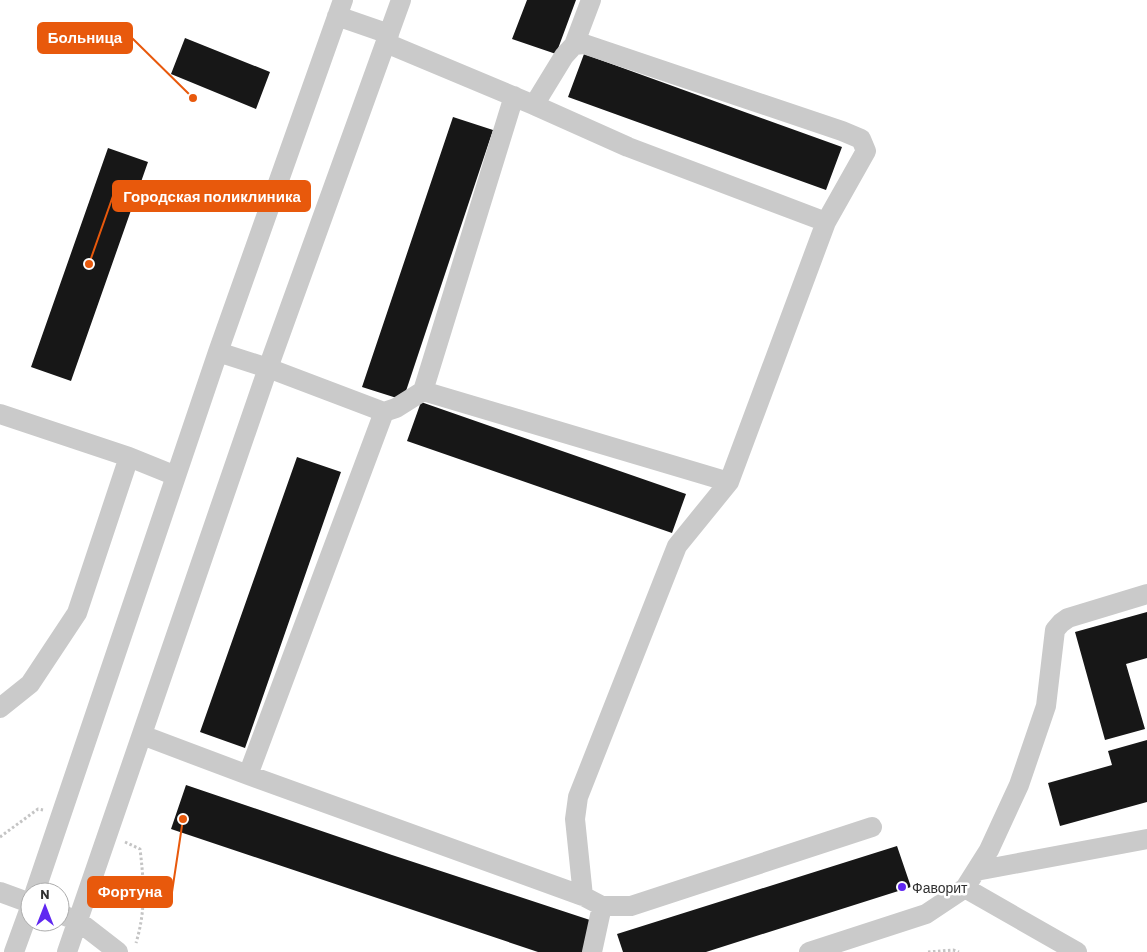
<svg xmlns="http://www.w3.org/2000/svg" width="1147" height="952" font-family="Barlow,sans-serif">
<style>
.building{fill:#171717}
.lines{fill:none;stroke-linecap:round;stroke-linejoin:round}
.path{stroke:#c4c4c4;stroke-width:3;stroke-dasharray:2.5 2.5;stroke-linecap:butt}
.minor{stroke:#cacaca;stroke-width:20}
.poi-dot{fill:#6027f1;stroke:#fff;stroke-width:2}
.labels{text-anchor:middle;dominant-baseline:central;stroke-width:5;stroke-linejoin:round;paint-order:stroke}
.poi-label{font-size:14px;fill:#303030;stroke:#fff;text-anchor:start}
.leader{fill:none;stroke:#e8590c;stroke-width:2}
.callout-dot{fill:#e8590c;stroke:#fff;stroke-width:2}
.callout{fill:#e8590c;stroke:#e8590c;stroke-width:2}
.callout-label{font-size:15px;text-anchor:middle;font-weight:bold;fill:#fff}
</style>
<rect width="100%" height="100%" fill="#fff"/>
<path class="building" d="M527 0H576L556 54 512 39Z
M185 38 270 72 256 109 171 74Z
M584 54 842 147 826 190 568 97Z
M453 117 493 130 403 400 362 387Z
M108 148 148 162 71 381 31 367Z
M421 402 686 494 672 533 407 441Z
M297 457 341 472 245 748 200 732Z
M1147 612V658L1126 664 1145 729 1105 740 1075 632Z
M1147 740V802L1060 826 1048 783 1112 765 1108 751Z
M186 785 392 855 593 921 583 952H538L171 829Z
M897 846 911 887 706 952H623L617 934Z"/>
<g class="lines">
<path class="path" d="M0 837 38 809 43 810
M125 842 140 849C144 882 146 910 136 943
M928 952 953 950 959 952"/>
<path class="minor" d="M337 16 389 34
M386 43 534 105 564 56 574 45 584 44 842 131 861 139 866 151 826 222
M574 45 591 0
M534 105 628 147 826 222 729 482 677 546 578 797 575 819 583 896
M218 352 268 368 384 412
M423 391 514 96
M0 414 129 457
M0 708 30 684 77 613 129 457 176 476
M142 735 248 775 583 896 602 906H631L872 827
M248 775 384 412 396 408 423 391 729 482
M976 871 1147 839
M965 888 1077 952
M0 892 30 903
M35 892 218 352 343 0
M60 914 78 921 118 952
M14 952 30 908
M67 952 268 368 401 0
M592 952 602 906
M809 952 926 914 965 888 989 850 1019 785 1046 706 1055 630 1061 623 1068 618 1147 594"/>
</g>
<circle class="poi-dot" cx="902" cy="887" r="5"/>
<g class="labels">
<g class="poi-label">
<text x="912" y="887">Фаворит</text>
</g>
</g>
<path class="leader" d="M193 98L132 38M89 264L113 196M183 819L172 892"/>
<g class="callout-dot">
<circle cx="193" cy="98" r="5"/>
<circle cx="89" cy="264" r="5"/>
<circle cx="183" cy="819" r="5"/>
</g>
<g class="callout">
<rect x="38" y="23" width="94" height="30" rx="5"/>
<rect x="113" y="181" width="197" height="30" rx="5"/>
<rect x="88" y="877" width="84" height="30" rx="5"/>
</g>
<g class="callout-label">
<text x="85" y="43">Больница</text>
<text x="212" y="202">Городская поликлиника</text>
<text x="130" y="897">Фортуна</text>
</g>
<g transform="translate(45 907)"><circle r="24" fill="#ffffff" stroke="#acacac"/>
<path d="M0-4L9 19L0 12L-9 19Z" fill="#6027f1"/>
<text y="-8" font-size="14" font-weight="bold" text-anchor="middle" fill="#303030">N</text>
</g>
</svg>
